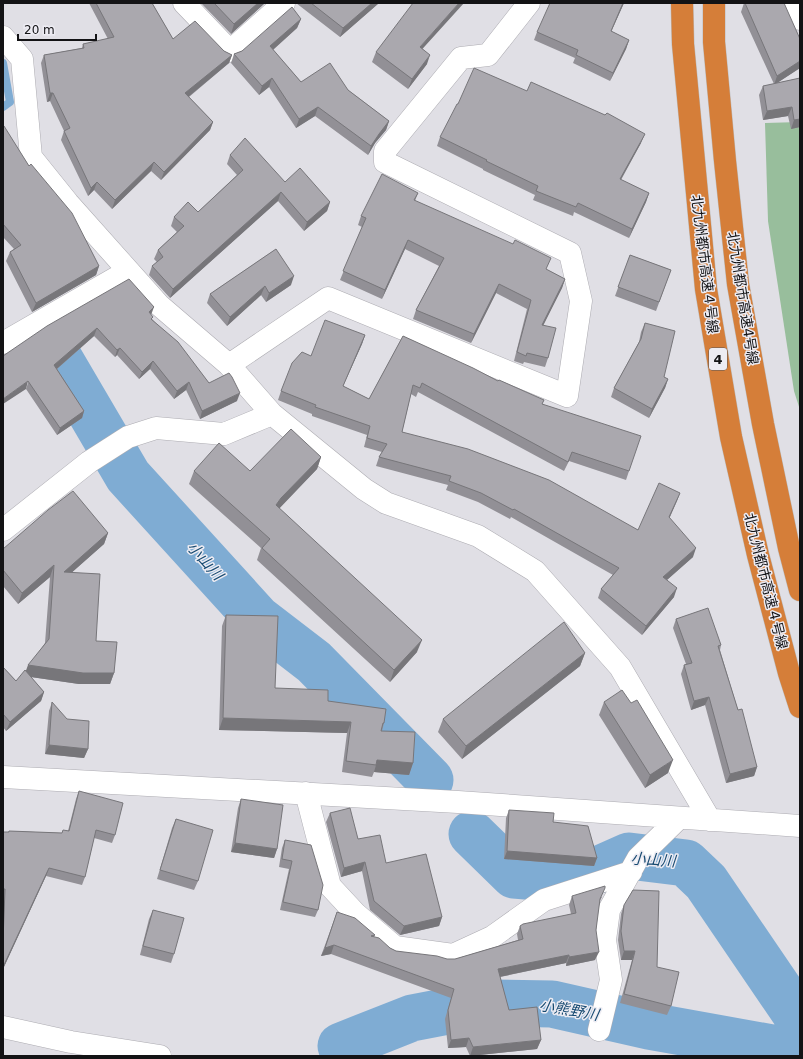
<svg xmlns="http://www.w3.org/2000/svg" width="803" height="1059" font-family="'DejaVu Sans','Noto Sans JP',sans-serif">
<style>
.green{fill:#98be9c}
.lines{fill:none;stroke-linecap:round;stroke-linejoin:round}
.stream{stroke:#7facd3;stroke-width:8}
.river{stroke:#7facd3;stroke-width:47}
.minor-casing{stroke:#adacb2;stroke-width:23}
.highway-casing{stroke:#bdbdbd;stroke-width:23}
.minor{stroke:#fff;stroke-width:22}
.highway{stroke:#d57e39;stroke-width:22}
.wall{fill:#929096}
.shaded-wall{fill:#77767a}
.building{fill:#aaa8ae;stroke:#77767a}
.labels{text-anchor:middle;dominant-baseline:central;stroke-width:3;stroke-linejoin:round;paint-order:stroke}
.shield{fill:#edecf3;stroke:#545458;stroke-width:1}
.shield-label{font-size:13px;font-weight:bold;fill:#131315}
.street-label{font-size:14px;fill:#131315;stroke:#edecf3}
.water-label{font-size:15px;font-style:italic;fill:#174a71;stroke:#edecf3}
</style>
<rect width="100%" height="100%" fill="#e0dfe5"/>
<path class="green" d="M800 122V410L794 391 768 221 765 123Z"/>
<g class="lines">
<path class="stream" d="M3 63 10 102 3 107"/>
<path class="river" d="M57 355 128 476 258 619 314 662 430 780
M472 834 514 875 575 880 629 856 686 863 706 882 800 1020
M341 1046 412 1018 490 1003 552 1004 649 1026 800 1053"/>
<defs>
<path id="minor" d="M184 3 230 51 284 3
M793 3 800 19
M3 37 22 59 31 157 68 203 159 305 229 365 272 414 364 489 386 503 478 536 535 571 620 667 710 820
M3 343 128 271
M229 365 328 298 567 396 581 301 570 253 385 162V151L461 58 488 55 529 3
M3 530 89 462 128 437 156 428 224 434 272 414
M3 777 458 802 800 826
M306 793 330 886 356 914 395 947 453 955 492 937 544 900 631 872
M3 1027 71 1042 160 1056
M599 1030 611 980 605 940 609 910 638 858 679 818"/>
<path id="highway" d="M682 3 683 44 706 289 731 437 758 555 789 673 800 707
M714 3V42L725 161 738 284 763 424 789 548 800 590"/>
</defs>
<use href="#minor" class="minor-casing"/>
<use href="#highway" class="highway-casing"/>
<use href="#minor" class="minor"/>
<use href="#highway" class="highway"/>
</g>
<path class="wall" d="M89 3H152L173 39 224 51 232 55 229 63 189 97 213 122 210 130 161 180 151 171 112 209 94 190 88 196 61 140 64 131 50 101 47 102 41 63 44 55 82 48 83 44 108 39Z
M201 3H265L231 34Z
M296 3H379L340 37Z
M624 3 611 31 629 40 626 49 610 81 573 63 575 58 534 40 537 32Z
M744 3 800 68 777 83 800 78V127L791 129 788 116 763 120 759 95 763 86 774 84 741 12Z
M301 19 297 28 273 50 301 82 348 90 389 121 386 130 375 143 368 155 315 116 296 128 269 87 259 95 231 63 234 54 242 51Z
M423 49 427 64 408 89 372 62 376 52Z
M3 126 29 166 99 266 96 275 32 312 6 261 10 252 14 249 3 237Z
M440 137 641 143 621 180 649 193 646 202 629 238 574 212 573 216 533 200 535 195 483 170V169L437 146Z
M230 155 285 182 330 202 327 211 304 231 278 201 170 298 149 275 152 266 157 262 154 259 158 250 177 232 171 226 174 217 198 212 237 175 227 164Z
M418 193 415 201 565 279 562 288 543 325 548 358 545 367 524 362 523 364 514 361 527 309 496 293 471 343 413 319 416 310 439 266 405 249 382 299 340 280 362 227 358 225 361 216Z
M276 249 291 285 266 302 261 295 227 326 207 303 210 294Z
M630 255 671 270 656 311 615 296Z
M151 315 152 319 209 383 237 401 200 419 186 390 174 399 150 369 139 379 117 355 115 357 94 336 57 369 84 411 82 418 57 435 26 389 47 326Z
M645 323 664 377 668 379 665 388 649 418 611 397 614 388 639 342 641 332Z
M365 335 362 344 343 386 369 399 403 336 498 381 544 400 542 404 629 471 626 480 569 461 564 471 418 392 416 397 411 394 402 432 638 530 680 493 669 518 693 557 667 580 674 597 642 635 598 598 601 589 613 575 511 517 510 519 478 502 446 490 448 485 376 466 379 457 382 452 364 447 367 435 312 416V414L278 400 281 391 311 356Z
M321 457 317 469 279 508 417 652 390 682 257 560 261 548 189 484 194 471H250Z
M108 533 104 544 72 572 96 641 114 673 110 684H79L31 677 44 692 41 701 6 731 3 727V667L16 681 26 671 45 643 50 577 18 604 3 586V549Z
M226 615 275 688 328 701 384 723 382 731 413 763 409 775 374 772 372 777 342 772 347 733 219 730 222 626Z
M676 619 721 645 720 650 738 710 757 767 754 776 726 783 705 705 691 710 681 674 684 665 686 664 673 628Z
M585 653 580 666 462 759 438 732 443 719Z
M52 702 88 749 84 758 45 754 49 711Z
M604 702 631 703 668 773 645 788 599 715Z
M79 791 115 835 112 843 94 838 85 877 82 885 46 876 3 969V832H8L9 831 62 833 68 831 76 799Z
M241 799 277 849 274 858 231 852 238 808Z
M509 810 553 822 597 858 594 866 504 859 506 818Z
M330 813 358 839 386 863 442 917 439 926 400 935 370 910 362 871 341 877 326 822Z
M176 819 198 881 194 890 157 879 172 828Z
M285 840 318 910 315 917 280 910 289 869 279 867 282 848Z
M572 896 602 897 599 902 596 930 595 960 566 966V963L500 977 509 1010 541 1040 537 1049 470 1056 466 1047 448 1048 445 1019 451 998 331 954 321 956 337 912 375 935 374 937 390 948 396 951 447 959H455L518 940 517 934 520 926 571 914 569 905Z
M624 905 657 967 671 1006 667 1015 620 1003 632 960H621L618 940 621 914Z
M153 910 174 954 171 963 140 955 149 919Z"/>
<path class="shaded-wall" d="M258 3H265L231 34 234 24Z
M372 3H379L340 37 343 28Z
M459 3H464L416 56 420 47Z
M623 3H624L608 39 611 31Z
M301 19 297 28 267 55 270 46Z
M629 40 626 49 610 81 613 73Z
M232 55 229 63 182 102 185 93Z
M430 55 427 64 408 89 412 79Z
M800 61V68L774 85 777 76Z
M272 78 269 87 259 95 262 86Z
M50 93H53L50 101 47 102Z
M318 107 315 116 296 128 299 119Z
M792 107 788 116 763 120 767 111Z
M800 119V127L791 129 794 120Z
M389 121 386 130 375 143 368 155 371 146 379 134Z
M213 122 210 130 161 180 164 172Z
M645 134 641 143 616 188 620 179Z
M154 162 151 171 112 209 115 200Z
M97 182 94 190 88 196 91 188Z
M281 192 278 201 170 298 173 289Z
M649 193 646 202 629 238 632 229Z
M330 202 327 211 304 231 307 222Z
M408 240 405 249 382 299 385 290Z
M99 266 96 275 32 312 36 303Z
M294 276 291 285 266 302 269 293Z
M565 279 562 288 539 334 542 325Z
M499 284 496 293 471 343 474 334Z
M265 286 261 295 227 326 230 317Z
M154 307 151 315 149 312Z
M97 328 94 336 52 373 54 365Z
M365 335 362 344 339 395 343 386Z
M120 348 117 355 115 357 117 350Z
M153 361 150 369 139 379 142 372Z
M668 379 665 388 649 418 652 409Z
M28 381 26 389 3 404V399Z
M189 382 186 390 174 399 177 391Z
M240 393 237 401 200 419 202 411Z
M84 411 82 418 57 435 60 428Z
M321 457 317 469 277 511 276 505 281 498Z
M680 493 677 501 666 526 669 517Z
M108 533 104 544 60 583 64 572Z
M696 548 693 557 660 586 663 577Z
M54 565 50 577 18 604 22 593Z
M677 588 674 597 642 635 646 626Z
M422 640 417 652 390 682 394 670Z
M585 653 580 666 462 759 466 746Z
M28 665 114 673 110 684H79L24 676Z
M44 692 41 701 6 731 10 722Z
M709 697 705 705 691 710 694 701Z
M223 718 351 722 347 733 219 730Z
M49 745 88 749 84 758 45 754Z
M377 760 413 763 409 775 374 772 376 765Z
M673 760 668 773 645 788 650 775Z
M757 767 754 776 726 783 730 774Z
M235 843 277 849 274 858 231 852Z
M507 851 597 858 594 866 504 859Z
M365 862 362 871 341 877 344 868Z
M49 868 46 876 3 969V967Z
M442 917 439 926 400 935 404 926Z
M334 945 331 954 321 956 325 948Z
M624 951H635L632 960H621Z
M599 952 595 960 566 966 569 957Z
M569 955 566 963 494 978 498 969Z
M469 1038 466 1047 448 1048 451 1040Z
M541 1040 537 1049 470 1056 473 1047Z"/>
<path class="building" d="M96 3H152L173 39 195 21 224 51 232 55 185 93 213 122 164 172 154 162 115 200 97 182 91 188 64 131 70 128 53 93H50L44 55 84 48 83 44 114 37Z
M214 3H258L234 24Z
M311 3H372L343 28Z
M413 3H459L420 47 430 55 412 79 376 52Z
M550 3H623L611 31 629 40 613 73 576 55 578 50 537 32Z
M745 3H784L800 39V61L777 76Z
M292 7 301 19 270 46 301 82 330 63 348 90 389 121 379 134 371 146 318 107 299 119 272 78 262 86 234 54 242 51Z
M474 68 527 91 531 82 605 115 607 113 645 134 620 179 649 193 632 229 578 203 576 207 536 191 538 186 486 161 487 160 440 137 457 104H458Z
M800 78V119L794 120 792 107 767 111 763 86Z
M3 126H4L29 166 31 164 72 213 99 266 36 303 10 252 21 245 3 224Z
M245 138 285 182 300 168 330 202 307 222 281 192 173 289 152 266 163 257 158 250 184 226 174 217 188 202 198 212 243 170 230 155Z
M382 174 418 193 414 200 513 244 515 240 551 258 546 269 565 279 542 325 556 328 548 358 527 353 526 356 517 352 531 300 499 284 474 334 416 310 444 258 408 240 385 290 343 271 366 218 361 216Z
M276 249 294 276 269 293 265 286 230 317 210 294Z
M630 255 671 270 659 302 618 287Z
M129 279 154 307 149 312 153 317 151 319 178 342 209 383 229 373 232 377 240 393 202 411 189 382 177 391 153 361 142 372 120 348 117 350 97 328 54 365 84 411 60 428 28 381 3 399V356L47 326Z
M325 320 365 335 343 386 369 399 403 336 473 368 498 381 499 380 544 400 542 404 641 436 629 471 572 452 568 462 422 383 420 388 413 385 402 432 468 449 549 480 638 530 659 483 680 493 669 517 696 548 663 577 677 588 646 626 601 589 619 568 514 509 513 510 481 493 449 481 451 476 379 457 387 444 367 438 370 426 315 407 316 405 281 391 292 363 302 352 311 356Z
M645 323 675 331 664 377 668 379 652 409 614 388 641 339Z
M291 429 321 457 281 498 276 505 422 640 394 670 262 548 270 539 194 471 219 443 250 471Z
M73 491 108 533 64 572 100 574 96 641 117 642 114 673H83L28 665 49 639 54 565 22 593 3 570V549L48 510Z
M708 608 721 645 718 646 738 710 742 709 757 767 730 774 709 697 694 701 684 665 692 663 676 619Z
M226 615 278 616 275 688 328 690V701L386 709 384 723H383L381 731 415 732 413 763 377 760 376 765 346 761 351 722 223 718Z
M564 622 585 653 466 746 443 719Z
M3 667 16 681 25 670 44 692 10 722 3 714Z
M622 690 631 703 637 700 673 760 650 775 604 702Z
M52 702 67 719 89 721 88 749 49 745Z
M79 791 123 803 115 835 96 830 85 877 49 868 3 967V941L5 889H3V832H9V831L62 833 63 830 69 831Z
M241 799 283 805 277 849 235 843Z
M350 808 358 839 380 835 386 863 426 854 442 917 404 926 374 901 365 862 344 868 330 813Z
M509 810 554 813 553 822 588 826 597 858 507 851Z
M176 819 213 830 198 881 160 870Z
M285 840 311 845 323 885 318 910 283 902 292 861 282 859Z
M605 886V888L600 899 596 930 599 952 569 957V955L498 969 509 1010 537 1007 541 1040 473 1047 469 1038 451 1040 448 1010 454 989 334 945 325 948 337 912 355 918 375 935 371 936 379 938 390 948 396 951 437 956 447 959H455L523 939 520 926 523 924 576 913 572 896Z
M633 890 659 891 657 967 679 972 671 1006 624 994 635 951H624L621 931 624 905Z
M153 910 184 918 174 954 143 946Z"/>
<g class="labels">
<rect class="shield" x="709" y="348" width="18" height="22" rx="3"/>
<g class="shield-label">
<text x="718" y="359">4</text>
</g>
<g class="street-label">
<text transform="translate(705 264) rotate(83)">北九州都市高速４号線</text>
<text transform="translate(743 298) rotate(81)">北九州都市高速4号線</text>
<text transform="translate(766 581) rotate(76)">北九州都市高速４号線</text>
</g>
<g class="water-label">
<text transform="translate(205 561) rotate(48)">小山川</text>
<text transform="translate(653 860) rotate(4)">小山川</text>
<text transform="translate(569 1010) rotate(10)">小熊野川</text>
</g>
</g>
<rect width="803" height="1059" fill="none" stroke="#131315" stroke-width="8"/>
<path d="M18 34v6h78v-6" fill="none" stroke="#131315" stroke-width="2"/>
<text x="24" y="34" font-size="12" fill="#131315" stroke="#edecf3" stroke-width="3" paint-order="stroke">20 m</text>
</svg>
